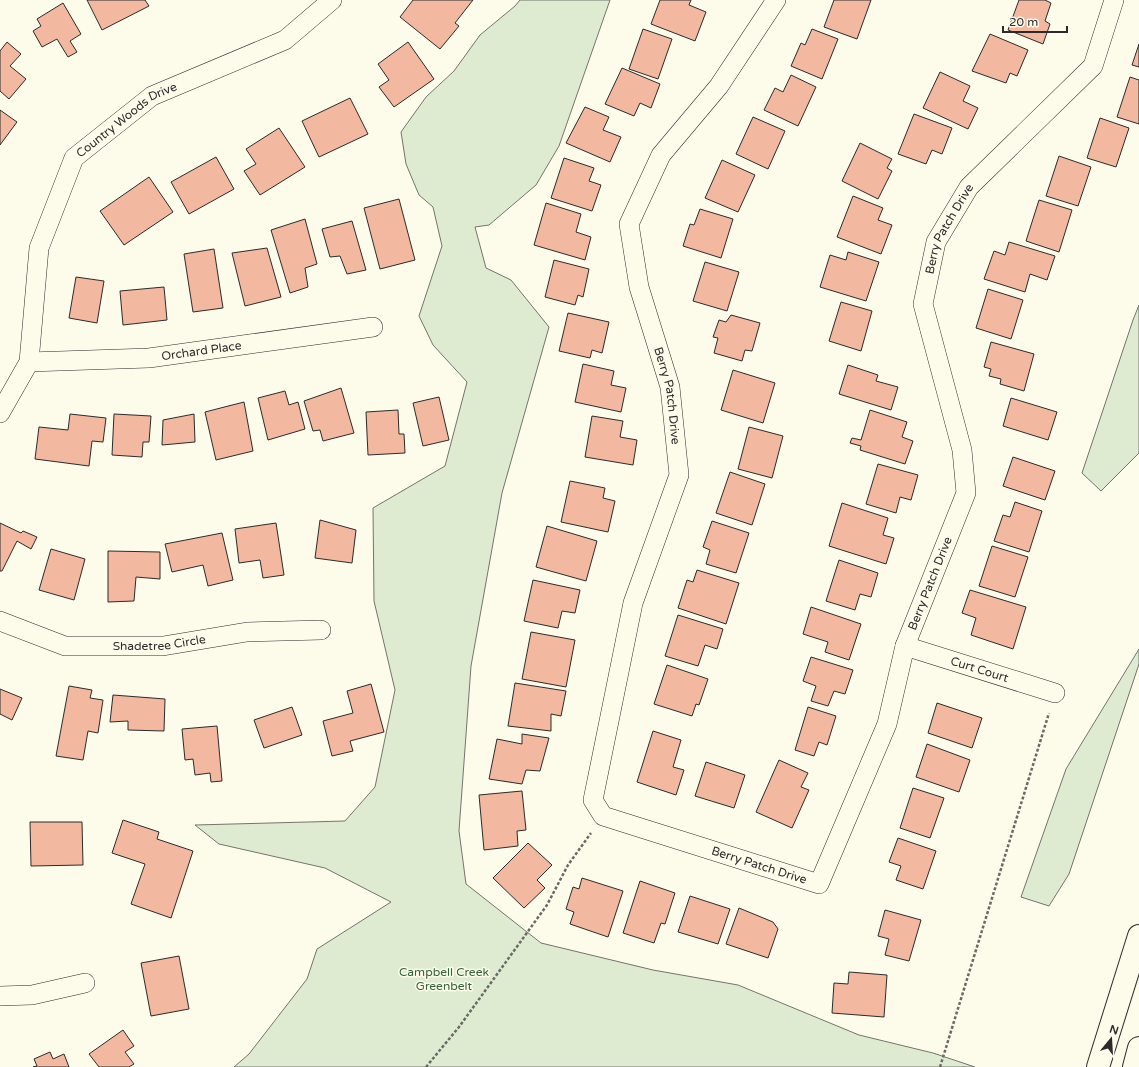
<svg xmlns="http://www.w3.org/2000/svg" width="1139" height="1067" font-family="'Varela Round',sans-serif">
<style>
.green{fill:#deebd1;stroke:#74746e}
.building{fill:#f2b8a0;stroke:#2b2b2b}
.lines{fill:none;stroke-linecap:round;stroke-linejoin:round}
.street-casing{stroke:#2b2b2b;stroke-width:20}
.highway-casing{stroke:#2b2b2b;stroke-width:24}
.path{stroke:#6a6964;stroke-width:2.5;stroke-dasharray:3 2;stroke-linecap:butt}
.street{stroke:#fdfbea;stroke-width:19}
.highway{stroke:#fdfbea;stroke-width:22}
.labels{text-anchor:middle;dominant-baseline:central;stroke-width:3;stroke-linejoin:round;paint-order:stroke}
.street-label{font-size:12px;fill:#2b2b2b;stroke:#fdfbea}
.park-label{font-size:12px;fill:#34623c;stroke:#fdfbea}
</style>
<rect width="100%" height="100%" fill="#fdfbea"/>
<path class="green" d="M520 0H610L559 146 536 185 489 225 475 227 486 268 511 280 549 327 502 493 471 666 459 831 466 884 541 943 653 970 738 985 859 1035 933 1053 975 1067H234L249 1054 307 979 317 949 391 902 325 868 219 844 195 825 345 821 375 787 395 690 374 601 373 508 445 466 467 382 433 345 419 316 442 246 433 207 419 195 406 164 401 132 426 97 454 71 480 35 515 6Z
M1139 305V453L1101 491 1082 473 1133 320Z
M1139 649V664L1069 874 1049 906 1021 897 1066 769Z"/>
<path class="building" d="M87 0H145L149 6 102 30Z
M413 0H473L455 23 459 26 440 49 400 17Z
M660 0H691L689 5 706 12 695 41 651 24Z
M834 0H871L857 39 824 27Z
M1019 0H1045L1051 3 1045 21 1050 24 1043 44 1008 30Z
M63 3 81 34 70 41 77 52 68 57 57 39 42 47 33 31 41 26 37 19Z
M643 29 672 39 658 79 629 69Z
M812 29 838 39 822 79 791 66 801 43 805 45Z
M990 34 1028 50 1017 76 1010 73 1006 83 972 71Z
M7 42 21 54 10 66 26 79 9 99 0 91V51Z
M408 42 434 79 394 107 379 87 389 80 378 64Z
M1139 44V67L1132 65Z
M622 68 660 84 651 108 640 103 634 116 605 104Z
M940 72 970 86 963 101 978 108 968 129 923 108Z
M791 75 816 87 798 126 764 110 775 88 783 92Z
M1130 77 1139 80V124L1117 117Z
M350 98 368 134 319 157 302 121Z
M585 107 609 117 603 130 621 137 610 162 566 143Z
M0 110 17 122 0 145Z
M914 114 952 128 942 154 932 150 926 164 898 154Z
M753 117 785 131 768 169 736 154Z
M1100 118 1129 128 1116 167 1087 158Z
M279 128 305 167 260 195 244 171 256 164 246 149Z
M860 143 892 159 887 168 892 171 878 199 842 181Z
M1059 156 1091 167 1078 206 1046 196Z
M216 157 234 189 189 214 171 182Z
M564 158 594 168 589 181 601 185 592 211 551 198Z
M722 160 755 175 738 212 705 198Z
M149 177 173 212 124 245 100 211Z
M853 196 883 208 878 220 892 225 881 254 837 237Z
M399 199 415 260 380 269 364 208Z
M1039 200 1072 210 1059 252 1026 241Z
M546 203 581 214 576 232 591 237 585 260 534 245Z
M700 209 733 219 721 258 683 246 690 224 694 225Z
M305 219 317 264 305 268 308 287 290 293 271 230Z
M352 221 366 270 347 274 340 256 330 257 322 229Z
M1009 242 1055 256 1047 280 1030 274 1025 292 984 279 994 251 1005 255Z
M267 248 281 297 245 306 232 253Z
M214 249 223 308 193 312 184 254Z
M848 252 879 262 866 301 820 287 830 255 846 260Z
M554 260 589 269 583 297 578 295 575 305 545 297Z
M705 262 739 272 727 311 693 301Z
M76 277 104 281 97 323 69 318Z
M164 287 167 320 123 325 120 291Z
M988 289 1023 300 1011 339 976 328Z
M841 302 872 311 861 351 829 341Z
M568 313 609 322 602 353 592 350 590 358 559 351Z
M731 315 760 323 752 351 745 350 742 361 714 353 718 338 713 337 719 320 726 322Z
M991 342 1034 354 1024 391 1000 384 1001 379 989 376 991 369 984 367Z
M583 364 614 371 611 385 626 388 621 412 575 402Z
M848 365 878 375 876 381 898 387 891 410 839 394Z
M733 370 775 383 763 423 721 410Z
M341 388 354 433 323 441 320 430 313 431 304 401Z
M285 391 289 405 298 402 305 429 268 440 258 398Z
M439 397 449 440 423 446 413 403Z
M1011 398 1057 412 1048 440 1003 426Z
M244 402 253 451 216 460 205 412Z
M398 410 399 434H404L405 453 368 455 366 412Z
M870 410 907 422 902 437 913 441 905 464 860 450 861 446 850 443 852 438 861 440Z
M70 414 106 418 103 442 92 441 89 466 35 459 39 427 68 430Z
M114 414 151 416 149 442H143L142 457 112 455Z
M194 414 195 442 162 445 163 420Z
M592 416 623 421 620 437 637 440 633 465 585 457Z
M749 427 783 436 772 478 738 469Z
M1013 457 1055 471 1045 500 1003 486Z
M878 464 918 475 911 500 900 497 896 513 866 504Z
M730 472 765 484 752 525 716 513Z
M570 481 605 488 603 498 615 501 608 532 561 522Z
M1015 502 1042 511 1029 552 994 541 1003 515 1010 517Z
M842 503 888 518 883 535 894 538 886 564 829 546Z
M320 520 356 530 352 563 315 558Z
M712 521 749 533 736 573 706 564 710 550 703 547Z
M0 523 21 533 23 531 37 537 31 549 17 541 2 571H0Z
M276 523 284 575 263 578 260 560 239 563 235 529Z
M547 526 597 541 586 581 536 567Z
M222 533 233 580 208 586 203 565 172 572 165 544Z
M992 546 1028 557 1015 597 979 586Z
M51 549 85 559 74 600 39 590Z
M108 551 160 552V579L136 577 134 601 108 602Z
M839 560 878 573 871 597 860 594 855 610 826 601Z
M697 570 739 583 726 624 678 608 687 580 693 582Z
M533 580 580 590 575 613 562 611 558 628 524 621Z
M970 590 1026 607 1013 649 971 635 976 618 962 613Z
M811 607 861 624 849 660 825 652 828 642 803 634Z
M678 615 723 629 717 649 705 645 698 666 665 656Z
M531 632 575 640 566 687 522 679Z
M811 657 853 670 845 694 834 691 828 706 811 701 816 686 803 681Z
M667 665 708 679 699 705 696 704 692 716 654 704Z
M515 683 566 691 561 716 551 714V731L508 726Z
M371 684 384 732 350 741 353 751 332 756 323 721 353 713 347 691Z
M69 686 92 690 90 698 103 700 98 733 88 731 83 760 56 756Z
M0 689 22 698 12 720 0 714Z
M113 695 165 699 164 731 128 730V721L110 722Z
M937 703 982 718 972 748 928 733Z
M292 707 302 735 264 748 254 720Z
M808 707 836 716 827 745 819 742 814 756 795 750Z
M217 726 222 781 211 782 210 773 195 775 193 759 185 760 182 729Z
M653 731 681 740 673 767 684 770 676 795 637 782Z
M522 734 549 738 540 771 526 770 522 784 489 779 497 739 522 744Z
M927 744 970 760 959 792 916 777Z
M779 760 808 773 801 787 809 790 792 828 756 812Z
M706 762 745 775 734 808 695 796Z
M913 788 944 798 930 838 900 828Z
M522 791 526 830 517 831 518 846 484 850 479 795Z
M123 820 159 832 157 839 193 851 171 918 131 904 145 864 112 853Z
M30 822H82L83 865 31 866Z
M898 838 936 851 923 889 896 880 901 866 889 862Z
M528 843 552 865 537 880 545 888 524 908 493 878Z
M582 878 623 891 608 937 570 924 574 912 566 909 573 887 579 889Z
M640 881 675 893 665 924 661 923 654 943 623 933Z
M690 896 730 909 718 944 678 932Z
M739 908 773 922 778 929 768 958 726 944Z
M885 910 921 920 909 961 885 955 889 939 878 936Z
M179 956 189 1009 151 1016 141 963Z
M849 972 887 975 884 1017 832 1013 834 983 848 984Z
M123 1030 134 1046 125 1052 134 1064 129 1067H99L89 1054Z
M50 1052 53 1059 64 1054 69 1067H33L37 1066 34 1059Z"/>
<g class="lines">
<defs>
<g id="street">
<path id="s1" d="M776 0 719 86 661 155 629 224 639 287 670 387 679 475 633 603 593 800 603 816 819 884 887 724 905 646 966 493 962 450 923 304 936 242 969 187 1093 66 1114 0"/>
<path id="s2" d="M29 362 149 358 373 327"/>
<path id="s3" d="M0 413 29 362 39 248 74 158 152 96 285 40 332 0"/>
<path id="s4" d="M0 621 65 646H163L247 632 321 630"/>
<path id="s5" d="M905 646 1055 693"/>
<path d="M0 996 32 995 85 983"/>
</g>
<path id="highway" d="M1098 1067 1139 936
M1134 1067 1139 1048"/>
</defs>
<use href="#street" class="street-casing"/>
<use href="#highway" class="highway-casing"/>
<path class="path" d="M426 1067 459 1027 547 905 568 865 591 833
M940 1067 1049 713"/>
<use href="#street" class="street"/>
<use href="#highway" class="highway"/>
</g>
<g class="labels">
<g class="street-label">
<text stroke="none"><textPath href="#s3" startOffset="335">Country Woods Drive</textPath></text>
<text stroke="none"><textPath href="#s1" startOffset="1802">Berry Patch Drive</textPath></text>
<text stroke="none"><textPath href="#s2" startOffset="173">Orchard Place</textPath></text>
<text stroke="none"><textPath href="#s1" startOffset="446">Berry Patch Drive</textPath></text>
<text stroke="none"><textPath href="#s1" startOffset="1430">Berry Patch Drive</textPath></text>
<text stroke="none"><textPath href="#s4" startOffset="164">Shadetree Circle</textPath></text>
<text stroke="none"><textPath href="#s5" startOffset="78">Curt Court</textPath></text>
<text stroke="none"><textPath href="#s1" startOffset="1046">Berry Patch Drive</textPath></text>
</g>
<g class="park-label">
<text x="444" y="972">Campbell Creek<tspan x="444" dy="14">Greenbelt</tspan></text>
</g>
</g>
<g transform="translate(1111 1039) rotate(18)" stroke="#fdfbea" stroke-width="3" paint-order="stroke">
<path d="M0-3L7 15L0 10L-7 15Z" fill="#2b2b2b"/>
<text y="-6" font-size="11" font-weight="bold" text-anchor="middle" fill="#2b2b2b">N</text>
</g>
<path d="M1003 26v6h64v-6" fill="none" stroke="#2b2b2b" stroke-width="2"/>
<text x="1009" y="26" font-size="12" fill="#2b2b2b" stroke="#fdfbea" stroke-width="3" paint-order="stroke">20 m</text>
</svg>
